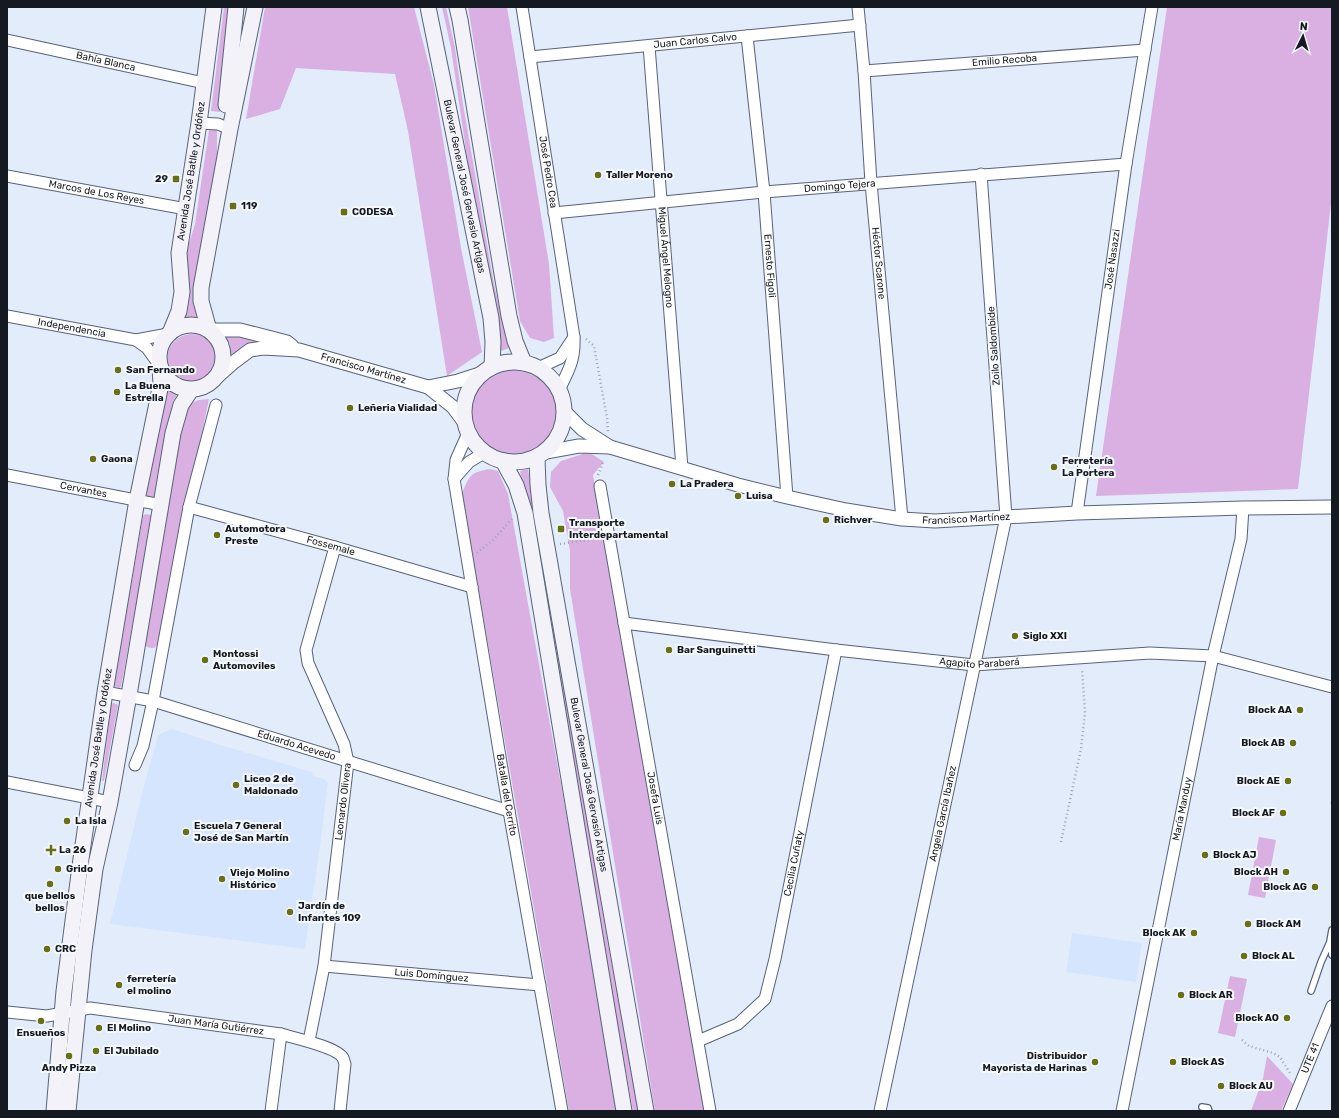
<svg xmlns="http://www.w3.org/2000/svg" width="1339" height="1118" font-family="Rubik,sans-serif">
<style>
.built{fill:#d6e5fe}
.green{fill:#dab0e3}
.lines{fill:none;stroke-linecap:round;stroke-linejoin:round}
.service-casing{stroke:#576378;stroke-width:8}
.minor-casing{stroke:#576378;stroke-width:13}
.tertiary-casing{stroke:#576378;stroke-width:15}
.secondary-casing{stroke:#576378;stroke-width:17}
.path{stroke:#9ea5b2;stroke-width:2.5;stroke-dasharray:1 3;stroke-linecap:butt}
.service{stroke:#fff;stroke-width:5.5}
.minor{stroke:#fff;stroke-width:11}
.tertiary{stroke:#fff;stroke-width:13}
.secondary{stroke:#f3f2f9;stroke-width:15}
.poi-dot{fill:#677017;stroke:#f6f9fe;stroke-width:1.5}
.labels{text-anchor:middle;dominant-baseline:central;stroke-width:4;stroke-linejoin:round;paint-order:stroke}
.street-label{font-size:10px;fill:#151a22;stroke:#f6f9fe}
.poi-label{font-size:10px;font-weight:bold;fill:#151a22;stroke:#f6f9fe;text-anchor:start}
</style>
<rect width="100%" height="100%" fill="#e3ecfb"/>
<path class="built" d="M172 729 224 746 312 772 313 776 324 779 328 783 321 839 305 949 110 924 144 786 158 735Z
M1072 933 1142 943 1136 982 1066 972Z"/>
<path class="green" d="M224 7H231L220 112 211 111Z
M265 7H414L434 85 461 248 482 352 447 376 408 131 395 74 296 68 280 109 246 119Z
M442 7H446L455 48 463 104 494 284 509 348 501 351 490 285 475 212 451 48Z
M468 7H507L549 264 554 338 544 342 530 338 520 321Z
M1167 7H1332V195L1298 489 1096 496Z
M212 128 217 129V167L199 256 194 294 193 304 200 320 191 319 183 321 187 308 189 293 185 256 195 224 209 130Z
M225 333 245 337 259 342V343L246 346 231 355 230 347 224 335Z
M167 359a25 25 0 1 1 50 0a25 25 0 1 1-50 0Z
M472 412a43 43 0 1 1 86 0a43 43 0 1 1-86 0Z
M166 388 177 395 173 401 156 497 154 499 148 498 146 495Z
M209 399 158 644 154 648C148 648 146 647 144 642L184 415 191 403 199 400Z
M589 452 604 462 593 475 704 1111H655L570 589V551L563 511 550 487 551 472 561 461Z
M490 469 498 471 508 494 574 856 618 1111H569L462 494C469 476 470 472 490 469Z
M528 469 610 955 639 1111H633L520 471Z
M145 514 151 515 152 518 121 687 119 688 114 686 143 516Z
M114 703 118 705 104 781H102L111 704Z
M1259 837 1276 840 1265 898 1248 895Z
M1230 976 1247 979 1235 1037 1218 1033Z
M1267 1056 1293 1084 1281 1111H1251L1263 1078Z"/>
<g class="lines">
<defs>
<path id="service" d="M1332 930 1330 941 1332 955
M1311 991 1321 962 1330 942
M1202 1107 1208 1108 1209 1111"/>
<g id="minor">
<path id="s1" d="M522 7 574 337C575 360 569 370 559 390"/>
<path id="s2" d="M858 7 864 71 871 183 902 519"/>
<path id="s3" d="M747 36 764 192 787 497"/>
<path id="s4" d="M7 40 204 83"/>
<path id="s5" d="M649 46 682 468"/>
<path id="s6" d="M530 57 860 25"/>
<path id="s7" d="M864 71 1145 50"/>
<path d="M199 123 218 124 230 129"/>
<path id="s8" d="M7 176 186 209"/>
<path id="s9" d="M554 213 764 192 1126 164"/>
<path id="s10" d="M7 316 136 340 168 334"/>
<path d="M136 340 147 348 160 366"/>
<path d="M538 368 560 358 574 337"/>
<path id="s11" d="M468 433 456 460 454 479 509 811 562 1111"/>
<path id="s12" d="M7 475 161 505"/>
<path d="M454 479 469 462 484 453"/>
<path id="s13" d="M600 486 710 1111"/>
<path id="s14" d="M189 507 335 547 472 587"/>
<path id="s15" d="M1077 513 1126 164 1152 7"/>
<path id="s16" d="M624 623 836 650 974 665 1150 653 1213 656 1332 687"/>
<path id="s17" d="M105 692 153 701 509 811"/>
<path d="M135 765 143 746 153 701 189 507 216 405"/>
<path d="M7 782 110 802"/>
<path id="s18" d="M324 966 540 985"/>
<path id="s19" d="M7 1012 47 1016 90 1008 281 1034C294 1038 337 1047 343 1058 344 1060 344 1062 345 1064L340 1111"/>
<path id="s20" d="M309 1041 324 966 348 762 344 744 308 663 306 650 335 547"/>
<path id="s21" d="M698 1041 738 1024 765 999 775 959 836 650"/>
<path d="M271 1111 281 1034"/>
<path id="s22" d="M880 1111 1006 517 981 174"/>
<path id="s23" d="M1122 1111 1213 656 1241 539 1243 508"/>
<path id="s24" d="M1289 1111 1332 1006"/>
</g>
<g id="tertiary">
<path d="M209 330H240L287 342 292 346"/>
<path id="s25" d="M217 377 234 362 250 350 263 348 299 350 428 387 453 407 465 423"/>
<path d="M428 387 458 381 483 373"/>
<path d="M565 412 582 429 610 447"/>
<path id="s26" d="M546 452 579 446 610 447 738 485 787 497 846 510 902 519 935 521 1077 513 1243 508 1332 507"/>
</g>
<g id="secondary">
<path id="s27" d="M428 7 491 318 493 342 492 367"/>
<path d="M457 7 460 20 509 316 515 341 524 363"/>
<path d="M226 105 236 7"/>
<circle cx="191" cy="357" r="32"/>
<path d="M209 330 201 301V288L230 129 255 7"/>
<path id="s28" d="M170 333 179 311 182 292 179 253 199 123 214 7"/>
<circle cx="514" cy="412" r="50"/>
<path id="s29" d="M537 458 538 485 541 513 646 1111"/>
<path d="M503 461 516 485 525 513 624 1111"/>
<path id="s30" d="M54 1111 64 991 80 866 105 692 137 500 161 384 160 368"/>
<path d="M68 1111 84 950 95 869 110 802 129 695 173 433 181 405 191 390"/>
</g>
</defs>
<use href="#service" class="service-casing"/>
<use href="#minor" class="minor-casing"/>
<use href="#tertiary" class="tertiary-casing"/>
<use href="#secondary" class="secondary-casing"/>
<path class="path" d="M586 339 594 346 607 418 608 432
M598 475 604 460
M560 544 598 538
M477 553 494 539 512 519
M1331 802 1332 803
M1061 842 1081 749 1085 713 1082 669
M1242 1040 1249 1046 1273 1053 1280 1057 1291 1075"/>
<use href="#service" class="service"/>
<use href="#minor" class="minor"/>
<use href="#tertiary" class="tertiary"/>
<use href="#secondary" class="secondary"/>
</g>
<g class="poi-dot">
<circle cx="598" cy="175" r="4"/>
<rect x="172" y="175" width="8" height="8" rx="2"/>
<rect x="229" y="202" width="8" height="8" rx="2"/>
<rect x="340" y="208" width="8" height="8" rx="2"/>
<circle cx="118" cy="370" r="4"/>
<circle cx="117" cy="392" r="4"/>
<circle cx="350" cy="408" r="4"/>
<circle cx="93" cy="459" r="4"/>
<circle cx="1054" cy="467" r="4"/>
<circle cx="672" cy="484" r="4"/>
<circle cx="738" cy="496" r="4"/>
<circle cx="826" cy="520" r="4"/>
<rect x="557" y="525" width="8" height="8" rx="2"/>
<circle cx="217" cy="535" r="4"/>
<circle cx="1015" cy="636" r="4"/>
<circle cx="669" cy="650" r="4"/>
<circle cx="205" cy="660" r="4"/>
<circle cx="1300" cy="710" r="4"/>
<circle cx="1293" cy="743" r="4"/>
<circle cx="1288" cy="781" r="4"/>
<circle cx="236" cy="785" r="4"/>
<circle cx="1283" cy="813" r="4"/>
<circle cx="67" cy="821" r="4"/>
<circle cx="186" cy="832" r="4"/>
<path d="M49 844h4v4h4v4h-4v4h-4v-4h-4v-4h4z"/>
<circle cx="1205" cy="855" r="4"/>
<circle cx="58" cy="869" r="4"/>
<circle cx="1286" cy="872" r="4"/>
<circle cx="222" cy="879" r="4"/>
<circle cx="50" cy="884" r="4"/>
<circle cx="1315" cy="887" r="4"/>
<circle cx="290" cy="912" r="4"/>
<circle cx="1248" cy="924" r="4"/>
<circle cx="1194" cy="933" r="4"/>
<circle cx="47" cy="949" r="4"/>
<circle cx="1244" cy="956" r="4"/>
<circle cx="119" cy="985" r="4"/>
<circle cx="1181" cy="995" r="4"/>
<circle cx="1287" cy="1018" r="4"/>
<circle cx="41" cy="1021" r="4"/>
<circle cx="99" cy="1028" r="4"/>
<circle cx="96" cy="1051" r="4"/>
<circle cx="69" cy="1056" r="4"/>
<circle cx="1095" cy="1062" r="4"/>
<circle cx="1173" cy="1062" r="4"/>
<circle cx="1221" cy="1086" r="4"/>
</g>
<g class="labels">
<g class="street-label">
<text stroke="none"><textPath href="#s6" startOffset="166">Juan Carlos Calvo</textPath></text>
<text stroke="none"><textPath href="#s4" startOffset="101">Bahía Blanca</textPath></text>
<text stroke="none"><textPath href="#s7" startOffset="141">Emilio Recoba</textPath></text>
<text stroke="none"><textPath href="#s28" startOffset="165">Avenida José Batlle y Ordóñez</textPath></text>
<text stroke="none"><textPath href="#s1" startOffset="167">José Pedro Cea</textPath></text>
<text stroke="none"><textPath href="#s9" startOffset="287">Domingo Tejera</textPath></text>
<text stroke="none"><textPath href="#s27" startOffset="183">Bulevar General José Gervasio Artigas</textPath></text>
<text stroke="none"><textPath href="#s8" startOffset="91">Marcos de Los Reyes</textPath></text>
<text stroke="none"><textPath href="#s5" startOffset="212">Miguel Ángel Melogno</textPath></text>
<text stroke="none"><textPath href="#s15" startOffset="256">José Nasazzi</textPath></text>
<text stroke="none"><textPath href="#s2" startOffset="257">Héctor Scarone</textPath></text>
<text stroke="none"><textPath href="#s3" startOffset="231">Ernesto Figoli</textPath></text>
<text stroke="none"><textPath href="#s10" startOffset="66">Independencia</textPath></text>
<text transform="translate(994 346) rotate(-94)">Zoilo Saldombide</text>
<text stroke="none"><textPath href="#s25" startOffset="159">Francisco Martínez</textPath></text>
<text stroke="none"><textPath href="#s12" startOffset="78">Cervantes</textPath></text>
<text stroke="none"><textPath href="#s26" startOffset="430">Francisco Martínez</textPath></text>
<text stroke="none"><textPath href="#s14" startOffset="147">Fossemale</textPath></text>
<text stroke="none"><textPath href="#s16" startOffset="358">Agapito Paraberá</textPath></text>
<text stroke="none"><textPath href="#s30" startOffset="376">Avenida José Batlle y Ordóñez</textPath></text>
<text stroke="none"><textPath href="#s17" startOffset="199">Eduardo Acevedo</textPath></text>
<text stroke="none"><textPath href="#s29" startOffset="331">Bulevar General José Gervasio Artigas</textPath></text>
<text stroke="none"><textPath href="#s11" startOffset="369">Batalla del Cerrito</textPath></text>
<text stroke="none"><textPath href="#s13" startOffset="317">Josefa Luis</textPath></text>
<text stroke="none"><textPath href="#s20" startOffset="242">Leonardo Olivera</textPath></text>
<text stroke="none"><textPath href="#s23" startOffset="308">María Manduy</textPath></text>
<text stroke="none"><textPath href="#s22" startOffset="304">Angela García Ibañez</textPath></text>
<text stroke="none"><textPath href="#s21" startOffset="219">Cecilia Cuñaty</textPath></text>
<text stroke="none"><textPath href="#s18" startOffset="108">Luis Domínguez</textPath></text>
<text stroke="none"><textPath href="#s19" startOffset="211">Juan María Gutiérrez</textPath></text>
<text stroke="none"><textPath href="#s24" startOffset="57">UTE 41</textPath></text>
</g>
<g class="poi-label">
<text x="606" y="175">Taller Moreno</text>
<text x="168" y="179" text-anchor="end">29</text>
<text x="241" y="206">119</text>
<text x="352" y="212">CODESA</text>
<text x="126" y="370">San Fernando</text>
<text x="125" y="386">La Buena<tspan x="125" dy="12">Estrella</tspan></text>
<text x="358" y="408">Leñeria Vialidad</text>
<text x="101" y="459">Gaona</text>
<text x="1062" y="461">Ferretería<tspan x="1062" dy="12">La Portera</tspan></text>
<text x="680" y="484">La Pradera</text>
<text x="746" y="496">Luisa</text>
<text x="834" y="520">Richver</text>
<text x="569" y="523">Transporte<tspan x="569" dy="12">Interdepartamental</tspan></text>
<text x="225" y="529">Automotora<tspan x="225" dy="12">Preste</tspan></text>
<text x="1023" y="636">Siglo XXI</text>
<text x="677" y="650">Bar Sanguinetti</text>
<text x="213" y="654">Montossi<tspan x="213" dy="12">Automoviles</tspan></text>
<text x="1292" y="710" text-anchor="end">Block AA</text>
<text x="1285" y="743" text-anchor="end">Block AB</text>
<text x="244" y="779">Liceo 2 de<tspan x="244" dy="12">Maldonado</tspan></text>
<text x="1280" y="781" text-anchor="end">Block AE</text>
<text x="1275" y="813" text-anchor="end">Block AF</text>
<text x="75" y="821">La Isla</text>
<text x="194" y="826">Escuela 7 General<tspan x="194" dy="12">José de San Martín</tspan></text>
<text x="59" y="850">La 26</text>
<text x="1213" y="855">Block AJ</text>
<text x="66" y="869">Grido</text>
<text x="1278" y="872" text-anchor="end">Block AH</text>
<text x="230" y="873">Viejo Molino<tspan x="230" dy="12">Histórico</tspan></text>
<text x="1307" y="887" text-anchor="end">Block AG</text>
<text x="50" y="896" text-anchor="middle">que bellos<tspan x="50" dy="12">bellos</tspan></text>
<text x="298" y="906">Jardín de<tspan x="298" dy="12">Infantes 109</tspan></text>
<text x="1256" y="924">Block AM</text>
<text x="1186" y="933" text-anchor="end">Block AK</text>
<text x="55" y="949">CRC</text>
<text x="1252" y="956">Block AL</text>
<text x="127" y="979">ferretería<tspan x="127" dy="12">el molino</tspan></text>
<text x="1189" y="995">Block AR</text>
<text x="1279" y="1018" text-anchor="end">Block AO</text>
<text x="107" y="1028">El Molino</text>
<text x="41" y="1033" text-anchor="middle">Ensueños</text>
<text x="104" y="1051">El Jubilado</text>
<text x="1087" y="1056" text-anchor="end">Distribuidor<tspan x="1087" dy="12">Mayorista de Harinas</tspan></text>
<text x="1181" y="1062">Block AS</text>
<text x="69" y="1068" text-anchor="middle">Andy Pizza</text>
<text x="1229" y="1086">Block AU</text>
</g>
</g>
<rect width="1339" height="1118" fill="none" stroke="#151a22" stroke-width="16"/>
<g transform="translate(1303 36) rotate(5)" stroke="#f6f9fe" stroke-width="3" paint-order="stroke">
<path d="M0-3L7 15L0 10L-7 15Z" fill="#151a22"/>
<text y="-6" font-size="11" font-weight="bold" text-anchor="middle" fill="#151a22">N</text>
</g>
</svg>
